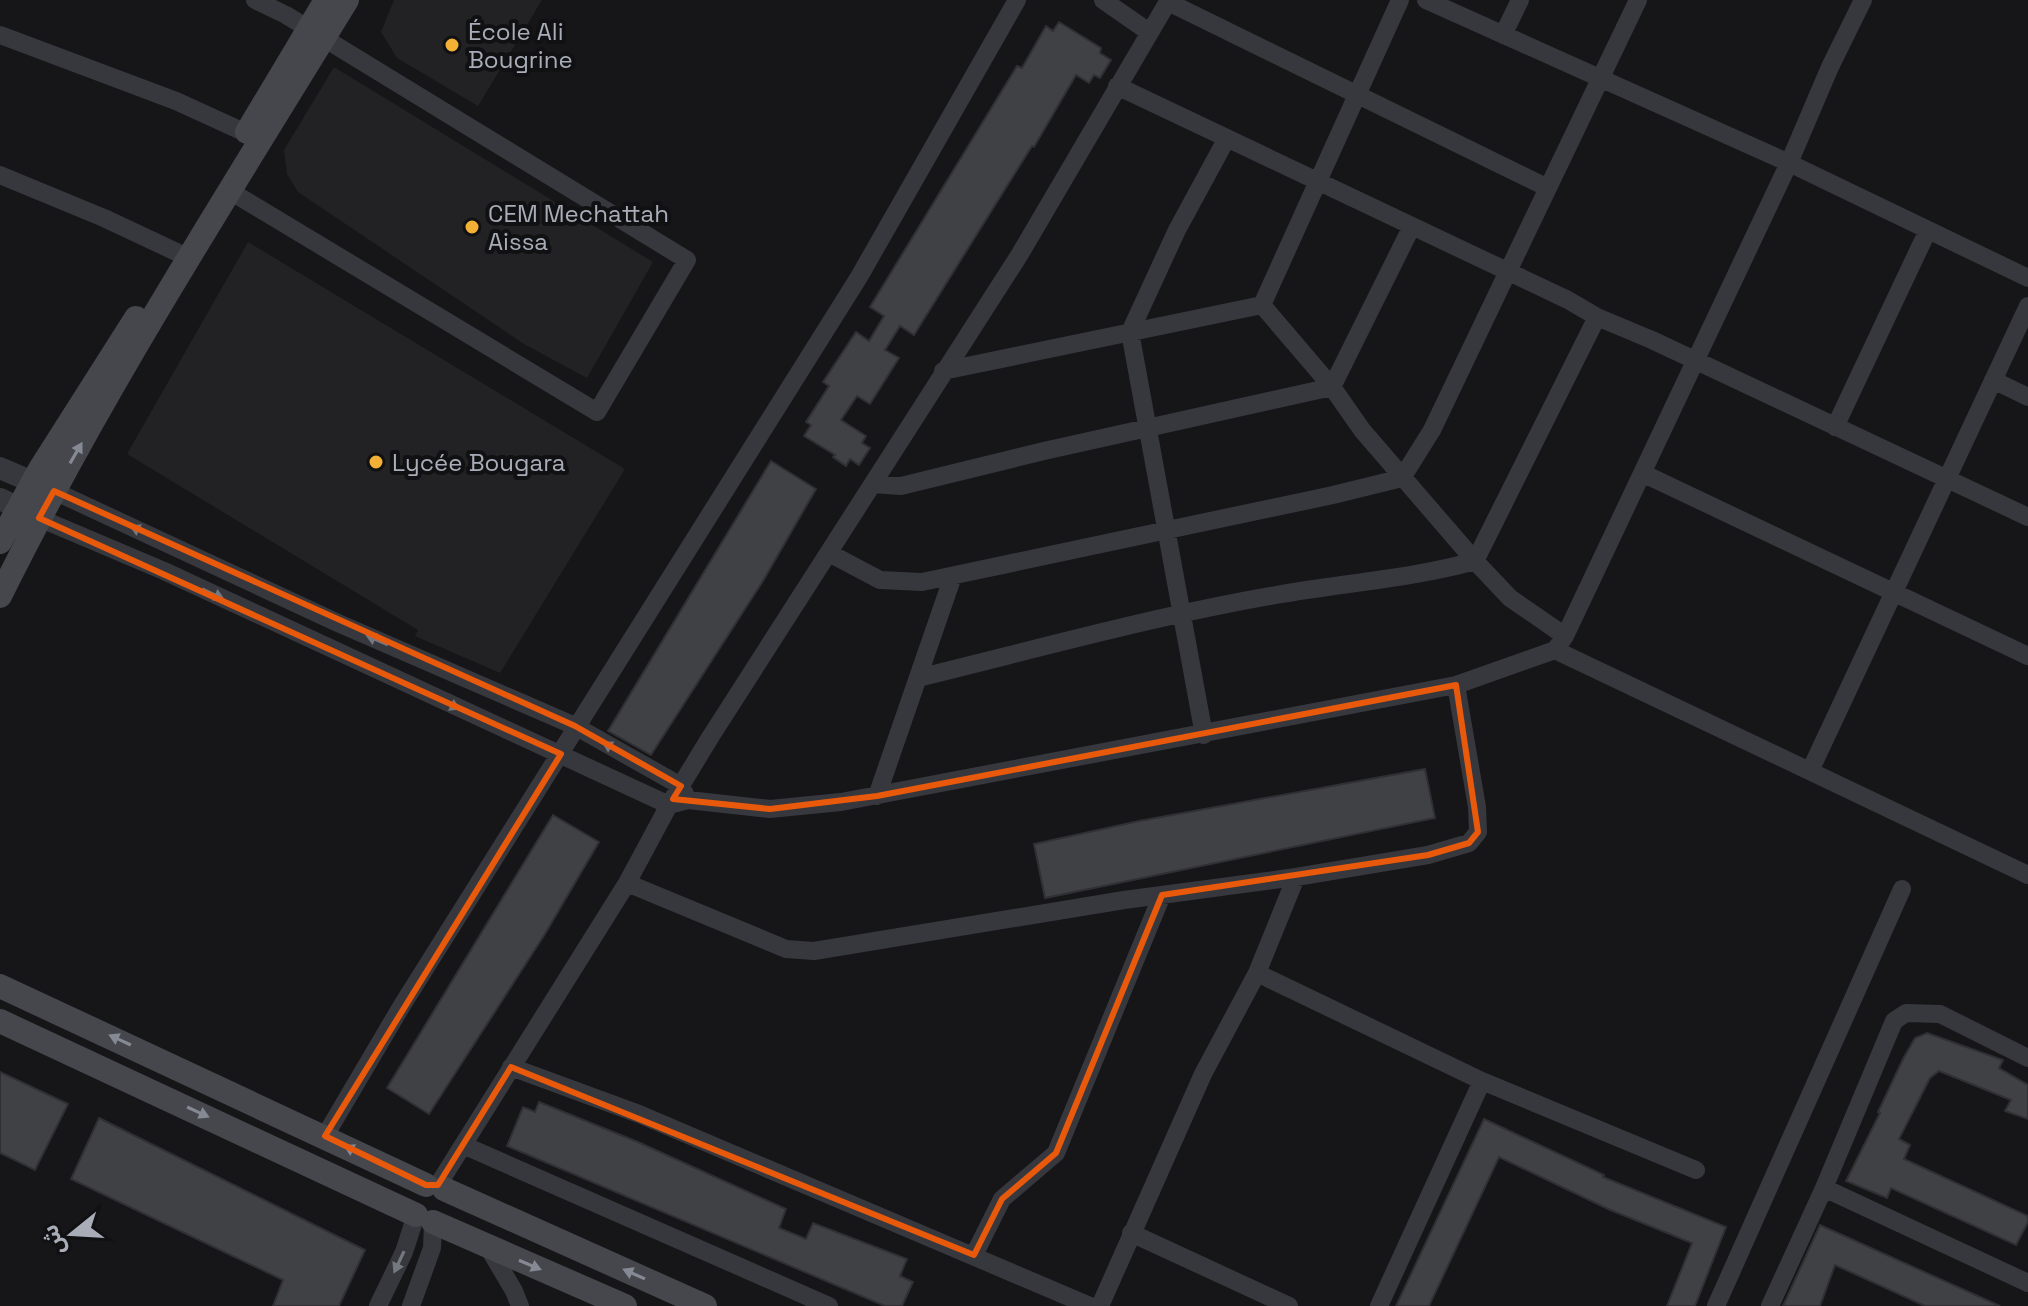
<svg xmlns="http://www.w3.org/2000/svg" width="2028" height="1306" font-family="'Space Grotesk','Noto Sans Arabic',sans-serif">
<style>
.built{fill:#222225}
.building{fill:#404145;stroke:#303034;stroke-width:2}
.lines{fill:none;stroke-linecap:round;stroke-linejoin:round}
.minor{stroke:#37383d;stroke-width:18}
.tertiary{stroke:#37383d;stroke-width:22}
.secondary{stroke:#45474d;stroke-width:24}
.oneway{fill:#858993}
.oneway2{fill:#757881}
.marked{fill:none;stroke:#e8590c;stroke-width:6;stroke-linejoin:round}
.poi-dot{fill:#f2b134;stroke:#111113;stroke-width:3}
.labels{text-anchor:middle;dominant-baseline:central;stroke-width:8;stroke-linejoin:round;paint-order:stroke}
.poi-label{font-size:24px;fill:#a8adb8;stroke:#111113;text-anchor:start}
</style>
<rect width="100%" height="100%" fill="#161618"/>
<path class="built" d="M394 0H542L478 106 397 58 381 32Z
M334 67 653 262 587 378 524 344 298 192 287 174 284 150Z
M248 242 625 469 500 673 415 636 418 630 127 454Z"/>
<path class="building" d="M1059 22 1101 48 1100 53 1111 60 1100 78 1094 75 1089 83 1076 75 1034 147 1032 146 914 335 900 326 885 350 899 358 870 404 857 396 841 420 866 436 862 443 870 448 859 465 850 459 846 466 833 457 835 455 804 436 811 425 806 422 829 386 823 382 856 332 869 341 884 316 870 307 1017 66 1022 68 1046 26 1053 31Z
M771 461 816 489 763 581 651 755 608 731Z
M1425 769 1435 818 1045 898 1034 844 1139 821Z
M553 815 599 842 545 934 429 1114 387 1088Z
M1927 1033 2003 1060 1999 1068 2028 1085V1119L2005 1111 2011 1100 1939 1071 1930 1078 1899 1139 1910 1145 1904 1159 2028 1216V1222L2016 1245 1891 1188 1887 1198 1846 1181 1880 1113 1878 1112 1903 1059 1915 1038Z
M0 1072 68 1104 35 1170 0 1153Z
M539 1102 638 1142 786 1209 779 1228 806 1239 813 1223 907 1259 900 1276 913 1282 902 1306H885L507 1146 523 1107 535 1112Z
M99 1118 365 1250 339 1306H273L283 1280 71 1179Z
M1484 1119 1604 1175 1603 1177 1726 1227 1695 1306H1667L1692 1243 1608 1209 1499 1157 1429 1306H1396Z
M1820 1225 2000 1306H1925L1835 1265 1820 1306H1783Z"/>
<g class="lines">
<path class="minor" d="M1103 0 1149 32
M1426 0 1789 163 2028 278
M1168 2 1548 188
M0 35 176 101 246 133
M1503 35 1520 0
M1117 86 1568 300 1597 317 1652 340 2028 517
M0 175 104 218 189 258
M230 191 597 412 687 260 286 15 255 0
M1262 305 1332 387 1362 430 1475 561 1510 598 1565 636
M1262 305 1400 0
M943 371 1262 305
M1993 380 2028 397
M1835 427 1928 230
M1642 473 2028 656
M873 484 901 486 1044 451 1332 387 1412 226
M54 491 338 623 575 726 681 786 685 794
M39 518 164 571 669 805 688 800 770 809 841 802 1456 685 1555 650 1565 636 1789 163 1830 67 1863 0
M829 553 880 580 922 582 1333 495 1402 478 1432 430 1638 0
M1555 650 2028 875
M918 678C1037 649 1155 616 1276 595 1342 583 1410 579 1475 561L1597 317
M1204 735 1130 332 1177 230 1227 138
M1810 771 2028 306
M877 796 953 576
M627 883 786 949 814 951 1124 900 1296 877 1428 855 1469 843 1478 832 1477 807 1456 685
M1257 973 1482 1081 1379 1306
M511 1067 639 1114 1090 1306
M1482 1081 1696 1170
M325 1136 401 1007 859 277 1017 0
M463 1145 829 1306
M438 1185 627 883 669 805 711 736 1020 254 1169 0
M1824 1188 2028 1283
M1131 1233 1289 1306
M488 1247 514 1291 520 1306
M974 1255 1002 1199 1056 1153 1162 895
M378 1306 404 1252 416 1215
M411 1306 432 1248 433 1222
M1100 1306 1203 1074 1257 973 1296 877
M1716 1306 1902 889
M1770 1306 1824 1188 1894 1021 1906 1013 1940 1014 2028 1058"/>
<path class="tertiary" d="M0 468 49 489
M0 499 35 516"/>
<path class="secondary" d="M247 132 326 0
M0 542 40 469 136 318
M0 596C102 390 227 196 347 0
M0 986 426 1185
M0 1021 416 1215
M444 1189 705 1306
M433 1222 625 1306"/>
</g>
<defs><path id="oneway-solid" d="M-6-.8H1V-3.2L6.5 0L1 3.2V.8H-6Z" transform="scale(2)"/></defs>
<g class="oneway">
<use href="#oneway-solid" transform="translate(76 453) rotate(-60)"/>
<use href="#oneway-solid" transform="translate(120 1040) rotate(-155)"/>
<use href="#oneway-solid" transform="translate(198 1112) rotate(25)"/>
<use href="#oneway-solid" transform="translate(355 1151) rotate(-154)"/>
<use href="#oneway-solid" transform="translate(530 1265) rotate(23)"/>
<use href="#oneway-solid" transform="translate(634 1274) rotate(-156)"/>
</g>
<g class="oneway2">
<use href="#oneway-solid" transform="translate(141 531) rotate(-155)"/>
<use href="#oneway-solid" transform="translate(213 594) rotate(25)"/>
<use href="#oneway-solid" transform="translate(377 640) rotate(-156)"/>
<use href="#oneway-solid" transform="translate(449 704) rotate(25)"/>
<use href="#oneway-solid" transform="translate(613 748) rotate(-151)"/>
<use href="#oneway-solid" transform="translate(399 1262) rotate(115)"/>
</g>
<path class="marked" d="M54 491 575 726 681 786 673 799 770 809 877 796 1456 685 1478 832 1469 843 1428 855 1162 895 1056 1153 1002 1199 974 1255 511 1067 438 1185H426L325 1136 561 754 39 518Z"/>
<g class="poi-dot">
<circle cx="452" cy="45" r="8"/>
<circle cx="472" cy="227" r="8"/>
<circle cx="376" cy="462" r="8"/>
</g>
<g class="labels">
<g class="poi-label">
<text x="468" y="31">École Ali<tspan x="468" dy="28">Bougrine</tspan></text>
<text x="488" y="213">CEM Mechattah<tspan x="488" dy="28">Aissa</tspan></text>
<text x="392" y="462">Lycée Bougara</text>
</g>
</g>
<g transform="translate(72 1234) rotate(252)" stroke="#111113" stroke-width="6" paint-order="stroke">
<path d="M0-6L14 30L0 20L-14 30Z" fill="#a8adb8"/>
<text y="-12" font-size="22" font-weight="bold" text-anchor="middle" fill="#a8adb8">ش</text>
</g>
</svg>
